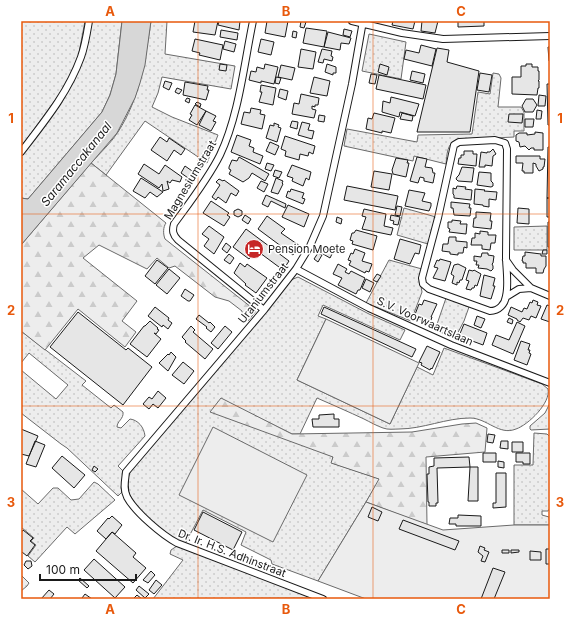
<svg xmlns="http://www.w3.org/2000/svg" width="571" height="620" font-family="Inter,sans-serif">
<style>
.grass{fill:url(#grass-dots);stroke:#6a6a6a}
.forest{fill:url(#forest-firs);stroke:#6a6a6a}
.pitch{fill:#ededed;stroke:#6a6a6a}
.water{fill:#d7d7d7;stroke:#6a6a6a}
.building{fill:#e6e6e6;stroke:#1a1a1a}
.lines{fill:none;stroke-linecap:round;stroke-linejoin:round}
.minor-casing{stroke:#1a1a1a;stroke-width:8}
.minor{stroke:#fff;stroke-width:6}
.grid{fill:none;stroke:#e8590c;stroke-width:1;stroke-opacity:0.55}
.labels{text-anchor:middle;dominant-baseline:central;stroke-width:3;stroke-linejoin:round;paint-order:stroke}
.street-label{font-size:11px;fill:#1a1a1a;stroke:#fff}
.poi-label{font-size:11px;fill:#1a1a1a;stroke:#fff;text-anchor:start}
.water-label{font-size:12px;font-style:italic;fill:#1a1a1a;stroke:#fff}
.neatline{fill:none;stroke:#e8590c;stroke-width:1.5}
.grid-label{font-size:13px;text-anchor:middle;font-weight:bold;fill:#e8590c}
</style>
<defs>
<pattern id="grass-dots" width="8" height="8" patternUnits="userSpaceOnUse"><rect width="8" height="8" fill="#ededed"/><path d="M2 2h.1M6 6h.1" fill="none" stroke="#cbcbcb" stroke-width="1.8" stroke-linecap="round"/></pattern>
<pattern id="forest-firs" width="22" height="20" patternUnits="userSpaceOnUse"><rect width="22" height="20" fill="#ededed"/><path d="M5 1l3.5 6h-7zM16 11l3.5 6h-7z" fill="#cbcbcb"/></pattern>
</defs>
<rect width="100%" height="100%" fill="#fff"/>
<path class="grass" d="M21 21H85L78 58 66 85 21 147Z
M91 21H122L116 74 110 95 102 112 28 199 21 198V157L66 94Z
M151 21H167L165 54 235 66 231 89 162 77 158 93 152 107 172 117 218 135 207 163 145 121 106 175 91 163C100 153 111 143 118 132 140 98 145 60 151 21Z
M369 34 406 42 401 79 362 71Z
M493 73 499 74 501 78 498 107H521L524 112V131H514V137L456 140C447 144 447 154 446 164L414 156 413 161 344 146 347 129 417 142 418 135 472 134 478 92 490 94Z
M404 208 436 217 428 244 397 235Z
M547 226V250H514V227Z
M389 260 422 269 420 281 422 292 411 321 366 303Z
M298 277 369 314 405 330 400 340 323 305 318 316 326 319 297 380 390 424 417 367 433 375 444 348 542 384 548 389C551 403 528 425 516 429 499 436 487 418 470 418 446 418 423 429 399 429 394 429 388 430 383 428 377 426 370 422 364 419 349 412 333 405 317 398L300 434H292L221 399 333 457 332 463 380 479 318 581 272 564 271 560 241 545 246 532 203 510 185 544C167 537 133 509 128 490 126 483 129 475 131 469L241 341 291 280Z
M446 298 469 307 464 321 455 338 435 330Z
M21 331 86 381 82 385 111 408 114 405 123 412C124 419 117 421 117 427L121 428 130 419C138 420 144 427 145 436L118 466 124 472 121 488 122 492 118 496 67 448 61 444 21 413V370L56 399 68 385 29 353 21 363Z
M550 403V429L531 430 530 429V426L545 413Z
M534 433 547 434 550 437V508L548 511H542V515L549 517 550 525H514V465H533Z
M94 482 98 484 115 500 75 534 67 527 35 562 28 556 36 545 31 541 34 538 21 527V489L38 504 53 488H58L71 500 79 499Z
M177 546 313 598 153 599 183 560 170 554 171 550Z
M21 575 29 583 27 586 21 591Z"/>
<path class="forest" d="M91 163 166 223C163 227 163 234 165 239L256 311 248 321 242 316V311L229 301 215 297 175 266 169 268 157 258 147 269 99 245 83 258 137 301 122 321 136 332 125 347 78 309 45 350 21 331V245Z
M221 398 292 434 412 432 462 424 476 423 487 428 485 452 426 457 427 525 366 502 379 479 331 463 333 457 210 412Z"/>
<path class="pitch" d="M326 319 419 363 390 424 297 380Z
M213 427 307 475 273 542 179 495Z
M366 502 443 530 514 525H550V599H366L318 581Z"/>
<path class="water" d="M122 21H151L145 65 140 83 135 98 117 133 21 245V198L28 199 102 112 110 95 116 74Z"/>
<path class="building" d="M195 21H218L215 35 193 32Z
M219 21H240L239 30 218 25Z
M267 21H288L285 37 265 33Z
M301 21 306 22 304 28 300 27Z
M393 21H415L413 29 392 25Z
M422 21H438L435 33 421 31Z
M458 21H484V26L458 27Z
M306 28 327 31 324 47 303 43Z
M344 29 352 31 350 37 343 35Z
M221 30 238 33 237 40 220 37Z
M293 31 297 32 296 38 292 37Z
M328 32 351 38 349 44 341 43 340 50 324 47Z
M195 39 223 45 220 60 199 55 200 53 192 51Z
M261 39 274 42 271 55 258 52Z
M225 41 236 44 234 52 223 49Z
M421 45 436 49 432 66 404 59 406 50 419 53Z
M548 47H550V61H549Z
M437 48 449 50 447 62 479 71 470 132H417Z
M301 49 316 52 313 69 298 67Z
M322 49 332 51 331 56 333 57 332 61 324 59 323 63 318 62Z
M220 64 227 65 226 71 219 70Z
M265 64 278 67 274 84 261 81V83L249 80 251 71 256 72 257 67 264 69Z
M327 64 336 67V73H333V75L325 72Z
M380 64 389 67 387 75 378 72Z
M526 64H532V67H538V71H539V80L538 81H539V88H538L537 95 512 94V77H521V66H526Z
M281 65 295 68 292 80 278 77Z
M412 71 425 74 423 83 410 80Z
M480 73 492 75 489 92 477 90Z
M371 74 377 75 375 84 369 83Z
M379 75 426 85 423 99 376 89Z
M276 77 281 78 279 84 275 83Z
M314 77 330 81 327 96 310 93Z
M165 81 172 83 169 90 163 87Z
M185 82 208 86 207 90H209L206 100 183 95Z
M547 84H550V125H548Z
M261 85 276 88 273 105 259 102 262 92H260Z
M177 88 182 90 179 94 175 92Z
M280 89 288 91 286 100 278 97Z
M301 94 319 98 318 105H315V107L312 106V109L316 110 314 118 292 114 294 103 299 104Z
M539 95 546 96 545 106H538Z
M391 97 419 104 415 116 400 112 399 117 382 112 383 101 390 103Z
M187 98 190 99 189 103 185 101Z
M526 99H533L537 105 533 112H525L522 106Z
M197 102 201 104 200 107 195 104Z
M195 105 206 111 197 125 189 120 192 115 190 114Z
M251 108 261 110 260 114 265 115 262 129 241 124 244 112 250 113Z
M537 110 542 111 541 119H536Z
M206 111 216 116 213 121 216 122 211 131 199 125Z
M374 113 395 118 391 133 382 131V133L366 129 368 118 372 119Z
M402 113 413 116 412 121 400 119Z
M509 114H523L522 123 508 122Z
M319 115 325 116 324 122 318 121Z
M525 119H534L533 127H525Z
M292 121 298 122 297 129 290 127Z
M302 122 310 124 308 130 314 131 312 139 298 135Z
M274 123 279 125 278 127 281 128 277 142 266 138 270 125 274 126Z
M535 132 543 133V150H534V148H531L529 150 525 146 520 147 519 142 516 141V135L519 133H527V135L535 134Z
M237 135 251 140 249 146 254 148 253 152 263 156 260 164 231 152Z
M285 136 315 146 313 154 309 152 308 156 300 154 299 160 285 156 286 151 281 149Z
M160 137 167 142 169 138 185 149 181 155 174 150 167 161 151 150Z
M270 142 279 146 275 155 266 151Z
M548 147H550V198H547Z
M493 149 496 154 493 156 492 166 485 165V167H479L481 152 487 153V152H490Z
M464 151H473V154H477L476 166 458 164 459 158H461V155H464Z
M516 156H540V159H545L544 167H543V169L539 171 536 166V164L533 163V173H524V171H522L523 163H516Z
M239 157 269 174 265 181 252 173 249 178 243 182 229 174 231 170 229 169V167L232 160 237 161Z
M417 157 427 159 425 167 432 168 433 173H435L433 183 424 181V178L420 177 418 183 410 181Z
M396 158 408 160 407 163H409L406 177 393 174 392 170Z
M267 163 274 165 271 171 265 169Z
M144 164 159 174 165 165 182 177 180 182 172 180 170 183 167 181 169 189 163 191 162 184 159 188 138 174Z
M292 165 311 172 309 180 306 178 303 186 292 181 293 178 287 176Z
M185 166 195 173 191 180 181 173Z
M462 167 474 168 472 182 458 181 456 179 457 177 459 175Z
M275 170 282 172 279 178 273 176Z
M374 171 392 174 389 190 371 187Z
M479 172 491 173V181L493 183V186L491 187 477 185Z
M141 178 163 192 157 197 150 192 145 198 133 191Z
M276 178 283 181 282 183 283 184 278 194 271 192Z
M219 179 223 181 224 180 239 191 236 196 231 193 226 203 218 197 216 200 212 197 220 185 216 182Z
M261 181 268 184 264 192 257 188Z
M347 186 398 196 395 210 344 200Z
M457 186 466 187 465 189 472 190 471 200 454 198V195L453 194V188L456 189Z
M291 189 304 193 302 198 305 199 303 204 286 197 288 191 290 192Z
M475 189 485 190 484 191 497 192 496 200 489 199V207L483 206V205L474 204Z
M409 190 425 193 422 201 431 203V206L429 211 405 206Z
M266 195 286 204 285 208 271 201 268 207 262 204Z
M547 198H550V217H547Z
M211 201 229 213 227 215 230 217 224 226 203 213Z
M451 202 470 204 469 208H471L470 216 454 215 453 208H451Z
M288 205 309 214 304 227 282 217Z
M397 206 402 207 400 216 395 215Z
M518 208 529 209V224L517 223Z
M238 209 242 211V215L238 217 234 215V211Z
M364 209 386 214 384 226 393 228 391 235 362 229 366 217 362 216Z
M476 212 491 213 490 221H492L491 229 473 227 474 218H476Z
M245 215 251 219 248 224 242 220Z
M391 215 400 217 398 225 393 224 394 221 390 220Z
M267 216 285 229 281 233 300 246 293 255 258 229Z
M337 217 342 219 341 224 336 222Z
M452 220 461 221 460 224H467L466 234 449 232 450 229 448 228V222H452Z
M548 222H550V247H548Z
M209 226 224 237 214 254 204 246 209 239 202 234Z
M246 229 289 261 283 270 256 250 249 259 233 247Z
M356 230 377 236 373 250 352 244 353 241 350 240 352 233H354Z
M480 231 488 232V235H496L495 243H491L490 250 482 249V245H471L472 238H475V233L480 234Z
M449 237H456V241L467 242V248L464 247 463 253H458V255L450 254V252L442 251 443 244H448Z
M400 239 421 245 419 254 415 253 410 264 394 259Z
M226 243 231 247 227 253 222 249Z
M320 247 333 252 330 258 318 251Z
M355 249 365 253 362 261 372 264 369 272 366 271 365 273 349 265 351 261 348 260 351 253 353 254Z
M543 250H547V254H542Z
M525 252 541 254V256H546V266L544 269 543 273H536V268H526V263H523V261H522L523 256H525Z
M318 253 322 255 318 262 314 259Z
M482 253H488V255L494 256 493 263 492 264 493 266V269L491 271 487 269 478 268 479 265H476L477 261H474V256L481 257Z
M229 254 234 258 230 264 224 260Z
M440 259 451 262 445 281 433 278 438 268 434 267 437 260 439 261Z
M157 260 168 268 155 284 145 276Z
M240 263 245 267 247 264 267 278 256 293 245 285 246 284 234 273Z
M338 264 347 269 345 272 349 274 351 271 365 278 360 290H358L356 294 338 285 342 278 333 274Z
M458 264 466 268 462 280H460L459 283 457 282V285L452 283 454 276 451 274 454 265Z
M169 269 180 278 167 294 156 285Z
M469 270 473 271 474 270 481 274 477 286 475 285 474 288H472L471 290 466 289 469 281 466 280Z
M377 274 381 276 377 282 373 280Z
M484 275 495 278 493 286H495L491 299 480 296Z
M366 279 374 283 370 292 362 288Z
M185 289 194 295 190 301H188L181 296Z
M424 300 437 304 431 317H432L430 323 423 320V321L414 317 419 304 422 305Z
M533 300 538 302 537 305 541 306 536 318 531 316 529 320 523 318 520 322 517 320V319L508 315 511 307 522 312 524 308 527 309 530 302 532 303Z
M547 305 550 306V322L541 319Z
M155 307 169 318 168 320 172 323 168 329 163 325 162 327 148 316Z
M324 307 416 349 412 357 321 314Z
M78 312 126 350 128 348 152 367 123 405 50 347Z
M199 315 209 323 210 322 215 327 211 332 206 328 207 327 196 319Z
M477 316 485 319 481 328 474 325Z
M509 318 513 320 512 324 507 322Z
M150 321 158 328 157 329 159 330 156 334 154 333 161 339 147 357 130 344 144 326H145Z
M517 322 525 326 513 354 492 345 496 335 509 340Z
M464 324 487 333 483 345 459 336Z
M191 326 195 330 193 332 213 349 205 359 185 342 186 341 182 337Z
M225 326 232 332 218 349 211 343Z
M521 341 530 344 528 350H530L529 353 531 354 527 365 514 360Z
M427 346 440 352 432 369 431 368 430 370 421 365 422 363 419 362Z
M171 352 176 357 168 371 159 363 168 354 169 355Z
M183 362 194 371 184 384 172 375Z
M158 391 166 398 158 408 153 404 149 409 143 404 149 397 152 399Z
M334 414V419H339V427H313L312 419H319V415Z
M21 429 38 436 29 456 21 454Z
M488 434 495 435 493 443 487 442Z
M35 441 45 445 36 467 26 464Z
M501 441H508V449L500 448Z
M512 442H523V452H512Z
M483 453H496V462H483Z
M516 453H530V464H523V462H516Z
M62 456 85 475 74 488 52 468Z
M469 457 470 467 437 468 438 503H436V506H429V502H428L427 474H429V467L434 466V458Z
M498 461 504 462V468L498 467Z
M94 466 98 469 95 472 92 470Z
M470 467H478V501H468Z
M496 473H506V507L493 508V503H496Z
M372 507 382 512 378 521 368 517Z
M203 512 242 532 233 550 194 530Z
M458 515 481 516V526H456V524H449L450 518H458Z
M112 516 122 525 115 534 112 532 106 539 97 531 108 518 109 519Z
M403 520 459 541 455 550 399 529Z
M23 530 33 538 30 541 35 545 27 556 22 552 21 553V533Z
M112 532 136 553 133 557 146 568 133 583 96 551Z
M480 546 485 548 484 550 489 552 485 562 481 561 483 556 478 552Z
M546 549H550V564H546Z
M502 550H509V553H502Z
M511 550H519V552L511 553Z
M530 551 541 552V560H530Z
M94 559 125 587 115 598 84 570Z
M26 561H31L32 566 28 569 24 565Z
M493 568 505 572 494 599H481Z
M151 571 155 575 148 583 143 580Z
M80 578 89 586 87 588 78 580Z
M156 580 162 585 154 594 149 590Z
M139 586 149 594 145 598 136 590Z
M49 590 54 594 50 599H41Z
M85 594 92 599H83L82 598Z
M137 595 142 599H133Z"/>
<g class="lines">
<defs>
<path id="minor" d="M253 21C244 64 239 115 220 155 208 179 190 202 174 224 172 231 173 235 178 240L264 310
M352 21 402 33 443 39 550 36
M495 140 505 143 507 149C507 185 506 221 506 256 506 269 509 283 506 296 505 304 499 311 490 311L429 289 423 284 422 278 438 218 454 145 459 142Z
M21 152C44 122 68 93 81 57 85 46 87 33 89 21
M506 260 513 270 531 288 550 296
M296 269 369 308 451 345 550 383
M506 297 519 289 531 288
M323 599 177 543C162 535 135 512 127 497 123 489 125 481 126 472L264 310 296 269 310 246 323 216 352 84 363 21"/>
</defs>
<use href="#minor" class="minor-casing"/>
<use href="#minor" class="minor"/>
</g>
<path class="grid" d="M198 21V599M373 21V599M21 214H550M21 406H550"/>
<defs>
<symbol id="hotel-disc" viewBox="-11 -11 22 22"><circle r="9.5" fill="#c62828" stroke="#fff"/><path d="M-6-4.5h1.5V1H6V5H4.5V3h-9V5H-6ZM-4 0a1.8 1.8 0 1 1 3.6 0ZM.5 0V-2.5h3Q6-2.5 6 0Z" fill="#fff"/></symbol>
</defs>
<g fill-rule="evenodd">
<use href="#hotel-disc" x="243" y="238" width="22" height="22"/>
</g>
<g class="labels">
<g class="street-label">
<text transform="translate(190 180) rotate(-59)">Magnesiumstraat</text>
<text transform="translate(263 293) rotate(-52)">Uraniumstraat</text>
<text transform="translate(425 321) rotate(24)">S.V. Voorwaartslaan</text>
<text transform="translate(232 553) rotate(21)">Dr. Ir. H.S. Adhinstraat</text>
</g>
<g class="poi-label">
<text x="268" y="249">Pension Moete</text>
</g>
<g class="water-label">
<text transform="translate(76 164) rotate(-51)">Saramaccakanaal</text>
</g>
</g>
<rect width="571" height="620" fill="none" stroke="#ffffff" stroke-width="44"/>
<path d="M40 574v6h96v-6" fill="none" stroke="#1a1a1a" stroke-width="2"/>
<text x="46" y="574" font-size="12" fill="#1a1a1a" stroke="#ffffff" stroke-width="3" paint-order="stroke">100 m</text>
<rect x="22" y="22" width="527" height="576" class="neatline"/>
<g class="grid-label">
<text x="110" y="16">A</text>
<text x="286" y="16">B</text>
<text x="461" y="16">C</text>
<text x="11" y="123">1</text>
<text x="560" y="123">1</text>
<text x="11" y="315">2</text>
<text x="560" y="315">2</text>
<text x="11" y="507">3</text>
<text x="560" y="507">3</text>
<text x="110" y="614">A</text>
<text x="286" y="614">B</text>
<text x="461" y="614">C</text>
</g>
</svg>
